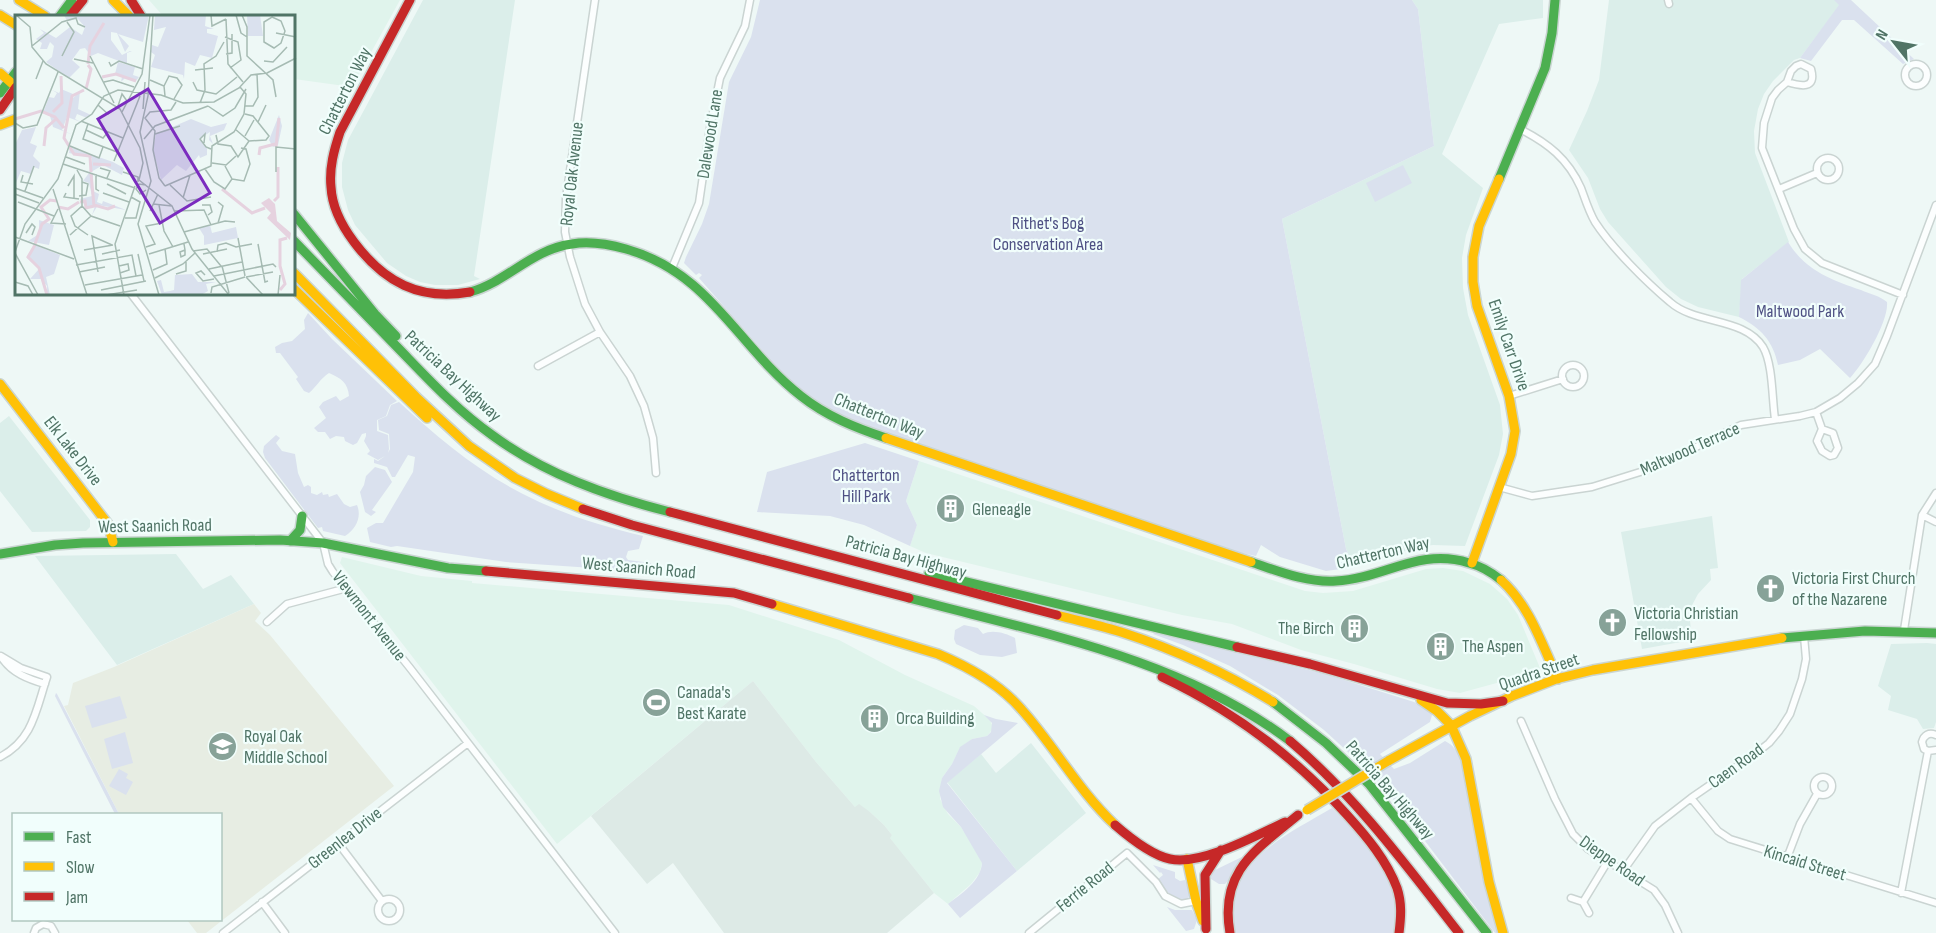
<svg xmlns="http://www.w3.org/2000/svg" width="1936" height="933" font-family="'Sofia Sans Condensed',sans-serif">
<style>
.residential{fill:#dbeeea}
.commercial{fill:#e0f4ec}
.industrial{fill:#ddeae6}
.education{fill:#e7ede3}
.green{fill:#dae1ee}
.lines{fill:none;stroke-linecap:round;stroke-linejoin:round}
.street-casing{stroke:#cad4d2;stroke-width:9}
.fast-casing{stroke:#cad5d2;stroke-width:12}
.slow-casing{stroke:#cad5d2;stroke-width:12}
.jam-casing{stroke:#cad5d2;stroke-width:12}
.street{stroke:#fcfefe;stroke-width:6}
.fast{stroke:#4caf50;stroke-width:9}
.slow{stroke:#ffc107;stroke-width:9}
.jam{stroke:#c62828;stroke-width:9}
.slow-bridge-casing{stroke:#cad5d2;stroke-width:12;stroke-linecap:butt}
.slow-bridge{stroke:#ffc107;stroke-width:9}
.labels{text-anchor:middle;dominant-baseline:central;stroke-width:4.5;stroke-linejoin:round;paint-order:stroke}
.street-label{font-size:18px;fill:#507466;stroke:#f1fefc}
.park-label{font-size:18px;fill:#4f5184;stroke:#f1fefc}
.poi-label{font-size:18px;fill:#507466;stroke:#f1fefc;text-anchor:start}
.inset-river{fill:none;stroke:#e6d2df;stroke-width:3}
.inset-road{fill:none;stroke:#a6bbb3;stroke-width:1.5}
.view{fill:#7b2cbf;fill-opacity:0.15;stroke:#7b2cbf;stroke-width:3}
.inset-edge{fill:none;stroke:#507466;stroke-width:3}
</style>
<rect width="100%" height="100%" fill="#eef8f6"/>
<path class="residential" d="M423 0H515L474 276 480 279 458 285H435L420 282 406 276 387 263 355 225 348 210 342 187V163L348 140Z
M1412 0H1543V18L1499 24 1442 154 1483 188 1466 235 1462 258 1463 288 1468 315 1500 405 1503 434 1499 455 1465 546 1433 545 1418 547 1355 567 1346 549 1282 219 1434 146 1418 9Z
M1609 0H1835L1840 5 1800 58 1794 60 1773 81 1764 94 1758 109 1754 131 1755 153 1789 242 1742 279 1739 317 1698 307 1681 299 1666 287 1608 222 1600 209 1588 178 1569 150 1587 111 1599 80Z
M9 416 90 520V527L86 531 32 532 0 491V423Z
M1712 516 1718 568 1710 569 1711 580 1698 594 1689 611 1692 640 1642 649 1621 532Z
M176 554 203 589 231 575 254 604 117 665 35 556Z
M1927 643 1936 644V722L1934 728 1923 729 1917 719 1888 710 1891 696 1878 686 1891 644Z
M1031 743 1086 813 1017 871 947 782 981 754 996 773Z"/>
<path class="commercial" d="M149 0H400L352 87 294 79V16H163Z
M919 461 1305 591 1323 593 1353 591 1426 569 1443 568 1463 571 1490 584 1507 599 1518 615 1540 668 1537 672 1460 693 1437 689 1354 664 1301 650 1232 624 1182 615 926 553 910 546 917 525 906 501Z
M342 557 421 576 472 581V583L729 605 839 640 905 675 974 706 990 720 992 725V730L987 736 972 739 960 748 952 764 942 778 940 799 948 814 961 827 980 856 982 863 980 872 971 884 948 904 934 893 889 837 892 835 884 825 870 812 855 807 816 762 753 681 557 844 340 563Z"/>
<path class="industrial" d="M753 681 816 762 855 807 859 804 870 812 884 825 892 835 890 838 934 893 887 933H724L673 863 647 884 591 816Z"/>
<path class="education" d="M254 604 261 613 255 621 270 635 394 786 206 933H197L187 920H220V814H119L64 706 68 705 73 683 114 667Z"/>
<path class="green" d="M760 0H1412L1418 9 1434 146 1282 219 1346 549 1355 567 1326 571 1280 557 1261 545 1256 556 1237 552 1191 537 846 420 824 407 787 379 699 278 702 275 699 273 696 275 684 263 686 257 702 224 709 204 729 82 751 37Z
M1834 0H1851L1914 59 1903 64 1854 20H1842L1811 61 1800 58 1839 5Z
M1403 165 1412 183 1375 202 1366 183Z
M1788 242C1805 270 1831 280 1861 290 1870 294 1880 296 1887 302 1889 321 1863 364 1850 378L1820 349 1800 360 1778 365C1773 341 1761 328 1739 317L1741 280Z
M308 313 332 339 397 401 390 405 386 416 377 420V431L388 435 389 449 388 453 390 449 389 434 379 430 378 420 387 416 391 405 399 402C436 436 476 470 521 493 559 513 601 526 643 536L639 549 628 551 626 557 628 560 651 563 652 566 651 572 506 562 397 546 391 547 370 542 367 528 376 523H383L413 472 415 457 408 455 395 477H392L387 467 374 463V459L378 461 385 456 378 460 367 454 370 451 364 441 366 436V433L362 434 357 443 353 445 345 441 344 437 336 436 330 439 325 432H318L314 428 326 418 319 407 323 402 336 396 340 401 349 396C348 383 341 378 329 373 320 379 317 386 309 393L304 391 296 379 298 377 280 353H276L275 347 282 343 292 341 305 329 304 320Z
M276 435 280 438 276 443 282 451 295 454 298 473 304 487 308 485 311 487V493L317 495 322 492 323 495 328 494 329 497 337 494 344 504 350 507 357 505C362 517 356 529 345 536L323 531 322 527 318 528 265 458 263 452 264 446Z
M865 443 919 461 906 501 917 525 910 546 864 525 830 516 757 512 767 472Z
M375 467 385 470 392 482 372 510 376 512 371 516 365 512 360 492 364 485 366 476Z
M964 625 978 628 983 634C992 629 1006 633 1015 638L1017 653 1002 657 980 655 956 644 954 639 955 630Z
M1155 632 1325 674 1414 702 1428 709 1432 715 1430 722 1380 754 1394 769 1410 763 1445 741C1458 747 1461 760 1465 774L1498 933H1495L1390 795 1361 764 1324 730 1278 695 1230 666 1183 645 1153 634Z
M56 693 57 694 119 814H115L55 696Z
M120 696 127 718 92 728 85 706Z
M984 715 996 719 1018 723 947 783 1017 871 960 918 948 904C961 894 981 881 982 863L961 827 943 807 939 791 942 778 952 764 960 747 972 739 987 736 991 732 992 723Z
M125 732 133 763 112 769 104 739Z
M119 769 128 774 126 778 133 782 126 795 109 786Z
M1332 808C1356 832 1397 874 1397 909 1397 917 1396 925 1395 933H1235C1220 864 1283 837 1332 808Z
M1246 855 1229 880 1225 884H1219L1211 879V876L1215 870Z
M1153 865 1175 872V878L1180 881 1185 880 1190 893 1188 899 1180 902 1169 896 1157 880 1163 875 1161 872 1160 873Z
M1167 907 1175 910H1192L1197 920 1194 929 1186 931Z"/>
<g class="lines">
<defs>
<path id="street" d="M595 0 566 198 565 232 570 257 585 304 600 332 630 376 644 406 653 438 656 473
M1668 0 1669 4
M1905 75a11 11 0 1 1 22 0a11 11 0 1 1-22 0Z
M1787 82C1800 86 1817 90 1811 69L1801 64 1796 66 1791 71 1787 82 1778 90 1772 98 1764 123 1762 148 1794 229 1805 249 1822 263 1903 295
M1520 129C1548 143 1568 159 1581 188 1585 199 1589 212 1595 222 1612 248 1646 282 1670 302 1696 325 1744 317 1763 347 1773 364 1772 399 1775 419
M1817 169a11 11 0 1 1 22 0a11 11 0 1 1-22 0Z
M1779 189 1817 173
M672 268 699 203 710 128 720 78 745 26 750 0
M131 294 323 543 328 564 333 572 410 668 615 933
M1562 376a11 11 0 1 1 22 0a11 11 0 1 1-22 0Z
M538 366 600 332
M1509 396 1563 379
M1816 412 1822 429 1817 441 1822 451 1830 456 1834 455 1838 448 1833 433 1822 429
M1499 487 1532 496 1592 487 1653 468 1741 425 1800 416 1816 412 1840 398 1858 383 1875 364 1887 336 1936 205
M1922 515 1936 522
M267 622 287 604 347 588
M1904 630 1922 515 1936 493
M2 658C12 673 28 679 45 684
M1521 721 1555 799 1573 834 1588 849 1654 890 1665 905 1678 933
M1936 735C1929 732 1924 735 1922 742L1924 749 1928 751 1936 750
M0 757C33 740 36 710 47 677L21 668 1 656
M1814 786a9 9 0 1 1 18 0a9 9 0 1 1-18 0Z
M1691 798 1718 831 1730 839 1936 903
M338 843 382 901
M1787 858 1800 824 1817 794
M1623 871 1655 826 1691 798 1755 754 1769 743 1779 731 1790 714 1802 679 1806 659 1804 636
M1901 893 1928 751
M1571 898 1583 902 1589 913
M378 910a11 11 0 1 1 22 0a11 11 0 1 1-22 0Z
M262 902 285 933
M1583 902 1608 861
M34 933 36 928 43 924 51 926 55 933
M223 933 468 743
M1029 933 1127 853 1156 882 1165 896 1181 904 1196 901"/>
<path id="fast" d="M60 16 72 0
M0 93 16 72
M1499 179 1545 68 1552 33 1555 0
M294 214 375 314 396 336
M294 241C330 278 366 315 402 352 430 381 458 411 492 435 545 474 607 496 670 512
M470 292C507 282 532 249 572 244 589 241 608 244 626 249 711 273 737 346 801 396 826 416 856 428 886 438
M290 541 300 530 302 516
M0 554 55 545 83 543 280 540 323 543 448 568 486 571
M1251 562C1278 571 1307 583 1336 581 1383 579 1419 547 1469 563 1481 566 1491 572 1501 580
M929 573 1237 647
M909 598C1040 633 1180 658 1290 741
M1782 638 1865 631 1936 633
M1273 702 1326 743 1369 784 1487 933"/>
<path id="slow" d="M19 0 45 16
M113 0 129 16
M0 15 16 25
M0 73 16 87
M0 125 16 119
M294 273 416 397 469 446 515 478 547 494 583 509
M294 289 427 418
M0 384 108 524 113 542
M886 438 1251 562
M1472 563 1511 454 1515 431 1509 396 1477 306 1473 282V257L1479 226 1499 179
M1501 580C1530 606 1542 645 1558 679
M772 604 938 654C969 667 1000 684 1022 710 1055 747 1078 790 1115 825
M1057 615C1079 621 1102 626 1124 633 1176 650 1226 673 1273 702
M1421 700 1437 711 1451 725 1466 759 1489 882 1503 933
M1388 761 1470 716 1512 696 1556 679 1593 670 1782 638
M1187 859 1196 901 1203 921"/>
<path id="jam" d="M131 0 141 16
M410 0 340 132C334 150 329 168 331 187 332 207 342 226 354 242 384 282 419 301 470 292
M70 16 83 0
M0 110 16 87
M583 509 632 525 909 598
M670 512 1057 615
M486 571 734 593 772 604
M1237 647 1310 664 1447 703 1481 704 1503 701
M1162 677C1234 711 1295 757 1348 816 1367 837 1387 861 1397 888 1402 903 1401 917 1399 933
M1290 741C1356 797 1406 865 1459 933
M1115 825C1130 838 1151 855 1170 859 1201 866 1257 835 1285 822
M1206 929 1205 875 1221 850
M1230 933C1219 871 1256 850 1298 815"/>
</defs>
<use href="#street" class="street-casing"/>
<use href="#fast" class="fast-casing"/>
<use href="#slow" class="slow-casing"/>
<use href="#jam" class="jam-casing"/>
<use href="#street" class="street"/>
<use href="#fast" class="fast"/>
<use href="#slow" class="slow"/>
<use href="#jam" class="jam"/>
<defs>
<path id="slow-bridge" d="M1307 810 1388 761"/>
</defs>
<use href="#slow-bridge" class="slow-bridge-casing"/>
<use href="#slow-bridge" class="slow-bridge"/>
</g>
<defs>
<symbol id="building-disc" viewBox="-11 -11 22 22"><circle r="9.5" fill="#87a298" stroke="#f1fefc"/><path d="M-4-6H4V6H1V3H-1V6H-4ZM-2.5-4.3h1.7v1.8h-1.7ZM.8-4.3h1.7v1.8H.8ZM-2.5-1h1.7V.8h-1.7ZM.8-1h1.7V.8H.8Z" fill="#fff"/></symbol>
<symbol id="church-disc" viewBox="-11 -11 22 22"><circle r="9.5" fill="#87a298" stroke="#f1fefc"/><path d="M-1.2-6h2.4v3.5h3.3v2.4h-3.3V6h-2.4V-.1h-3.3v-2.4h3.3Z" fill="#fff"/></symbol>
<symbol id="stadium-disc" viewBox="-11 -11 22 22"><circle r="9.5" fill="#87a298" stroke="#f1fefc"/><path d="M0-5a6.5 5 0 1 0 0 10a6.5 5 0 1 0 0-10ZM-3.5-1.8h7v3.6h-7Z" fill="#fff"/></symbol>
<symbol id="school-disc" viewBox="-11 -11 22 22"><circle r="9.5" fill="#87a298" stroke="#f1fefc"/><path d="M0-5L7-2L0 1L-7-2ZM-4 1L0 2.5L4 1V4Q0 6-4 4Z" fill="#fff"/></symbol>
</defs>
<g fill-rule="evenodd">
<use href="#building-disc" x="934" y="492" width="33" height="33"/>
<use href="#church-disc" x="1754" y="572" width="33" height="33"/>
<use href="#church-disc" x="1596" y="606" width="33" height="33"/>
<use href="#building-disc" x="1338" y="612" width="33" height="33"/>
<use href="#building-disc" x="1424" y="630" width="33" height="33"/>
<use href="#stadium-disc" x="640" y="686" width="33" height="33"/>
<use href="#building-disc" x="858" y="702" width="33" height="33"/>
<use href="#school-disc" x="206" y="730" width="33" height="33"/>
</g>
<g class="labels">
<g class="street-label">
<text transform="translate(345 91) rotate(-63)">Chatterton Way</text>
<text transform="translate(710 134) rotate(-81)">Dalewood Lane</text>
<text transform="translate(572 174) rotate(-84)">Royal Oak Avenue</text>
<text transform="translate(1509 345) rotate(71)">Emily Carr Drive</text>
<text transform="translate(453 376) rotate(43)">Patricia Bay Highway</text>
<text transform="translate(879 416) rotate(22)">Chatterton Way</text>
<text transform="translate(1690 449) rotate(-24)">Maltwood Terrace</text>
<text transform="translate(73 451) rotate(52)">Elk Lake Drive</text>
<text transform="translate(155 526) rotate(-1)">West Saanich Road</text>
<text transform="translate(1383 553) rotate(-13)">Chatterton Way</text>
<text transform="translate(906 557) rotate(15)">Patricia Bay Highway</text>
<text transform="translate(639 568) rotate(5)">West Saanich Road</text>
<text transform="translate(369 616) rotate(52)">Viewmont Avenue</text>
<text transform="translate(1539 672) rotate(-19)">Quadra Street</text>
<text transform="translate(1736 766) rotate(-36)">Caen Road</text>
<text transform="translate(1390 790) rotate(49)">Patricia Bay Highway</text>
<text transform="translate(345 838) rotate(-38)">Greenlea Drive</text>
<text transform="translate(1612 861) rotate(35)">Dieppe Road</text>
<text transform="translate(1805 863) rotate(17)">Kincaid Street</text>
<text transform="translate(1085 887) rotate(-39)">Ferrie Road</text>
</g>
<g class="park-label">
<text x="1048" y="223">Rithet's Bog<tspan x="1048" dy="21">Conservation Area</tspan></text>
<text x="1800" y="311">Maltwood Park</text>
<text x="866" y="475">Chatterton<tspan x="866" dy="21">Hill Park</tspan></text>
</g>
<g class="poi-label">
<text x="972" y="509">Gleneagle</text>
<text x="1792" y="578">Victoria First Church<tspan x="1792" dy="21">of the Nazarene</tspan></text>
<text x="1634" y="613">Victoria Christian<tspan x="1634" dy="21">Fellowship</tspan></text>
<text x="1334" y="628" text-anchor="end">The Birch</text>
<text x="1462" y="646">The Aspen</text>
<text x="677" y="692">Canada's<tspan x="677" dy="21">Best Karate</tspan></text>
<text x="896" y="718">Orca Building</text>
<text x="244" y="736">Royal Oak<tspan x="244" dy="21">Middle School</tspan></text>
</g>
</g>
<g transform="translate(15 15)">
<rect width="280" height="280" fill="#eef8f6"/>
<path d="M49 0H134L128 27 103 19 114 31 110 37 102 18 96 17V25L107 40 115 36H117L112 38V49L83 38 76 41 70 33 65 34 57 45 65 52 54 63 31 47 37 42 39 31 35 27 32 34H25L27 28 21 24 29 18 25 14 41 23 55 12 67 20 70 12 63 4 52 6ZM140 0H191L190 11 199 14H192V18L203 21 197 43 185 40 180 51 170 47 169 64 168 60 136 52 140 40 136 37 137 30 143 32 151 12 139 15ZM232 0H245L248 21H233ZM103 47 120 52 118 60 124 62 121 66 110 63 106 67 107 62 100 59ZM46 74 58 79V83L65 76 63 94 76 100 72 103 62 99 60 104 66 107 52 102 47 115 58 120 38 112 35 101 28 98 34 82 39 83 42 78 37 75 44 78ZM264 100 267 111 263 130 258 132 254 125ZM176 104 196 112 212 108 209 115 195 121 198 129 194 125 195 117 184 124 192 133V140L185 143 184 140 171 156 162 150 146 165 138 134 141 119ZM21 112 15 128 22 131 18 141 25 148 24 154 19 152 16 159 6 156 0 170V130L7 115ZM55 132 98 147 109 153 107 160 88 150 76 157 77 143 54 138ZM74 158 78 159V176L84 179 82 187 87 189 88 186 111 195 83 190 77 200 80 191 72 193 65 184 77 181 74 168 68 166ZM24 205 39 210 34 230 13 226 24 219ZM195 210 197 218 221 212 223 223 189 230V221L184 213ZM20 230 45 240 39 259 31 262 35 280H32V271L26 264H15L24 254 12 243ZM177 259 183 267H201L191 269 193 276 186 280H147L142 266 146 265 149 277 155 276 159 275 160 260Z" fill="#dae1ee"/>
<path d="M254 183 260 189 262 206 276 218 275 225 252 203 256 198 246 188Z" fill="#e6d2df"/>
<path class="inset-river" d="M73 49 75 31 89 8M87 62 101 59 121 66M71 74 76 54 73 50M69 75 57 81 49 123 59 139 75 141 76 157M38 97 47 88 46 61M0 104 26 96 40 102 49 113M29 131 31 113 41 104M261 132 264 103M244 140 245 133 260 129M78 149 96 150M207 174 237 198 250 193M259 186 263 182V152M65 187 70 186 71 193 79 191 76 158M79 190 93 194 100 191M43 192 53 194 64 187M20 229 27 209 34 204 26 192 35 185 42 186M20 230 13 242 24 253 32 280M265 275 270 269 265 251V225L272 223"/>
<path class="inset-road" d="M1 0 15 12 17 32 31 49 105 94 125 133 128 148 124 165 157 191 177 234 214 280M138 0 133 81 125 117 136 166 123 209 144 280M196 0 197 11 211 4M221 0 226 18 232 22M227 0 232 12V41L258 65 261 82M257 2 266 6 270 16 266 28 259 33 249 27V7ZM211 4 213 49 228 67M261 18 281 22M210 22 223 27 226 45 215 53M17 31 47 7 61 3 63 9 70 12M211 39 217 38V19M47 41 59 17 52 7M75 41 99 88M59 44 78 48M249 46 258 47 272 32M94 47 96 51 104 46 128 54M180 55 198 53M21 64 28 46M135 65 149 71 150 81M89 67 98 65 119 72M178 67 182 75 201 79 222 62M149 71 154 61 162 63 167 70 159 84M185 88 190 75 189 49 201 41 209 27M83 90 93 99 98 95M103 91 107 79 112 86M193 91 208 101 220 93 231 74M230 91H238L243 82 242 59M128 94 130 67M107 97 127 59 135 0M230 99 238 101 254 121 251 125 234 126M66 106 108 123M243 107 251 90M0 108 8 113 22 110 43 57M73 109 68 124 102 137M220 114 234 126M71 115 88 123 93 117M140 119 165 111M201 120 203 129 216 131 223 142 234 126M230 121 239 105M129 124 140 111 193 91M189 128 190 119 185 124 191 132 196 134M55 131 84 143 88 132M51 142 70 149M99 146 125 81M197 148 211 150 221 141M48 149 120 173M85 153 95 156 92 163M190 154 199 167 210 174 217 164 210 151M62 155 67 164V191L76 201 105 211M108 157 123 162V167M261 157V132L281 134M81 159V174L84 176M8 160 6 167 18 169M217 164 229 166 235 149 231 134 226 133M92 169 111 179M131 170 124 169 121 174 125 179 131 175M155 170 172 186 196 182M53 171 59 161V184M150 171 196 151 197 131 219 117 229 99 231 79 225 72M150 171 144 163 138 135 140 116 130 103 135 97 156 95 161 87M0 173 28 183M38 174 72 280M10 176 19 151M51 178 49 182 64 184M88 178 114 187M0 179 24 188M64 181 71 180 73 169 67 167M168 183 175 160M3 187 39 201M203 187 208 191 203 208M138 189 157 191M144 190 149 216 158 232M187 190H195L197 197 193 200M67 191 56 201 60 211 73 220M43 194 36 208 51 209M135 196 143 179M160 196 189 195 196 210M110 203H121L125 187 116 182M169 217 210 206 220 207M11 218 17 209 20 212 17 220M55 220 76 201M0 222 59 244M223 223 230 261M169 229 170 235V240L166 242 165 237 170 235M243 229 250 267 253 266M131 232 140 229 131 211 147 208M69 235 98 230M178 236 192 234 206 251M0 237 10 209 43 164 61 110 77 99 89 81 103 75 146 80 168 88 199 87 224 73 236 60 252 58 281 43M202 237 203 230 211 228 221 232 237 229M0 238 23 280M87 239 105 235M123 239 129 266M134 239 173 227M188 239 212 234M61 250 117 240 121 261M104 251 113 249 114 255 105 258M207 251 214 278M194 254 227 247M138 255 152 249 150 234M64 257 90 252M83 257 77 221 97 230M161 259 171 256V247M190 260 186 256 181 258 188 266 199 264M199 261 258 249 261 252M231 262 258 257M231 262 248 280M140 263 168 249 180 238M0 267 13 271 18 280M70 270 127 260M86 275 131 266M196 278 197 272 230 262M91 280 122 275M109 280 100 229 120 171M263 280 265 260"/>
<path class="view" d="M133 74 195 178 145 208 83 104Z"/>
<rect width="280" height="280" class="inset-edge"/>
</g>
<rect x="12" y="813" width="210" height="108" fill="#f1fefc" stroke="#b1c7c0" stroke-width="1.5"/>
<rect x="24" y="832" width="30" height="9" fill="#4caf50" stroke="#b1c7c0" stroke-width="1.5"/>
<text x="66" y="843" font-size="18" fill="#507466">Fast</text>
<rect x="24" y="862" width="30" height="9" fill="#ffc107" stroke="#b1c7c0" stroke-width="1.5"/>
<text x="66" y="873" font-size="18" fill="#507466">Slow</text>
<rect x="24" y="892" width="30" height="9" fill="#c62828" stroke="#b1c7c0" stroke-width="1.5"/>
<text x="66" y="903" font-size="18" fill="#507466">Jam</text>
<g transform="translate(1894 42) rotate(301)" stroke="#f1fefc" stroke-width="4.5" paint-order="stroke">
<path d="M0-4.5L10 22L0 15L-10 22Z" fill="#507466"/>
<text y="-9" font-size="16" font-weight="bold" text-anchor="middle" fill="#507466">N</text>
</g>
</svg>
